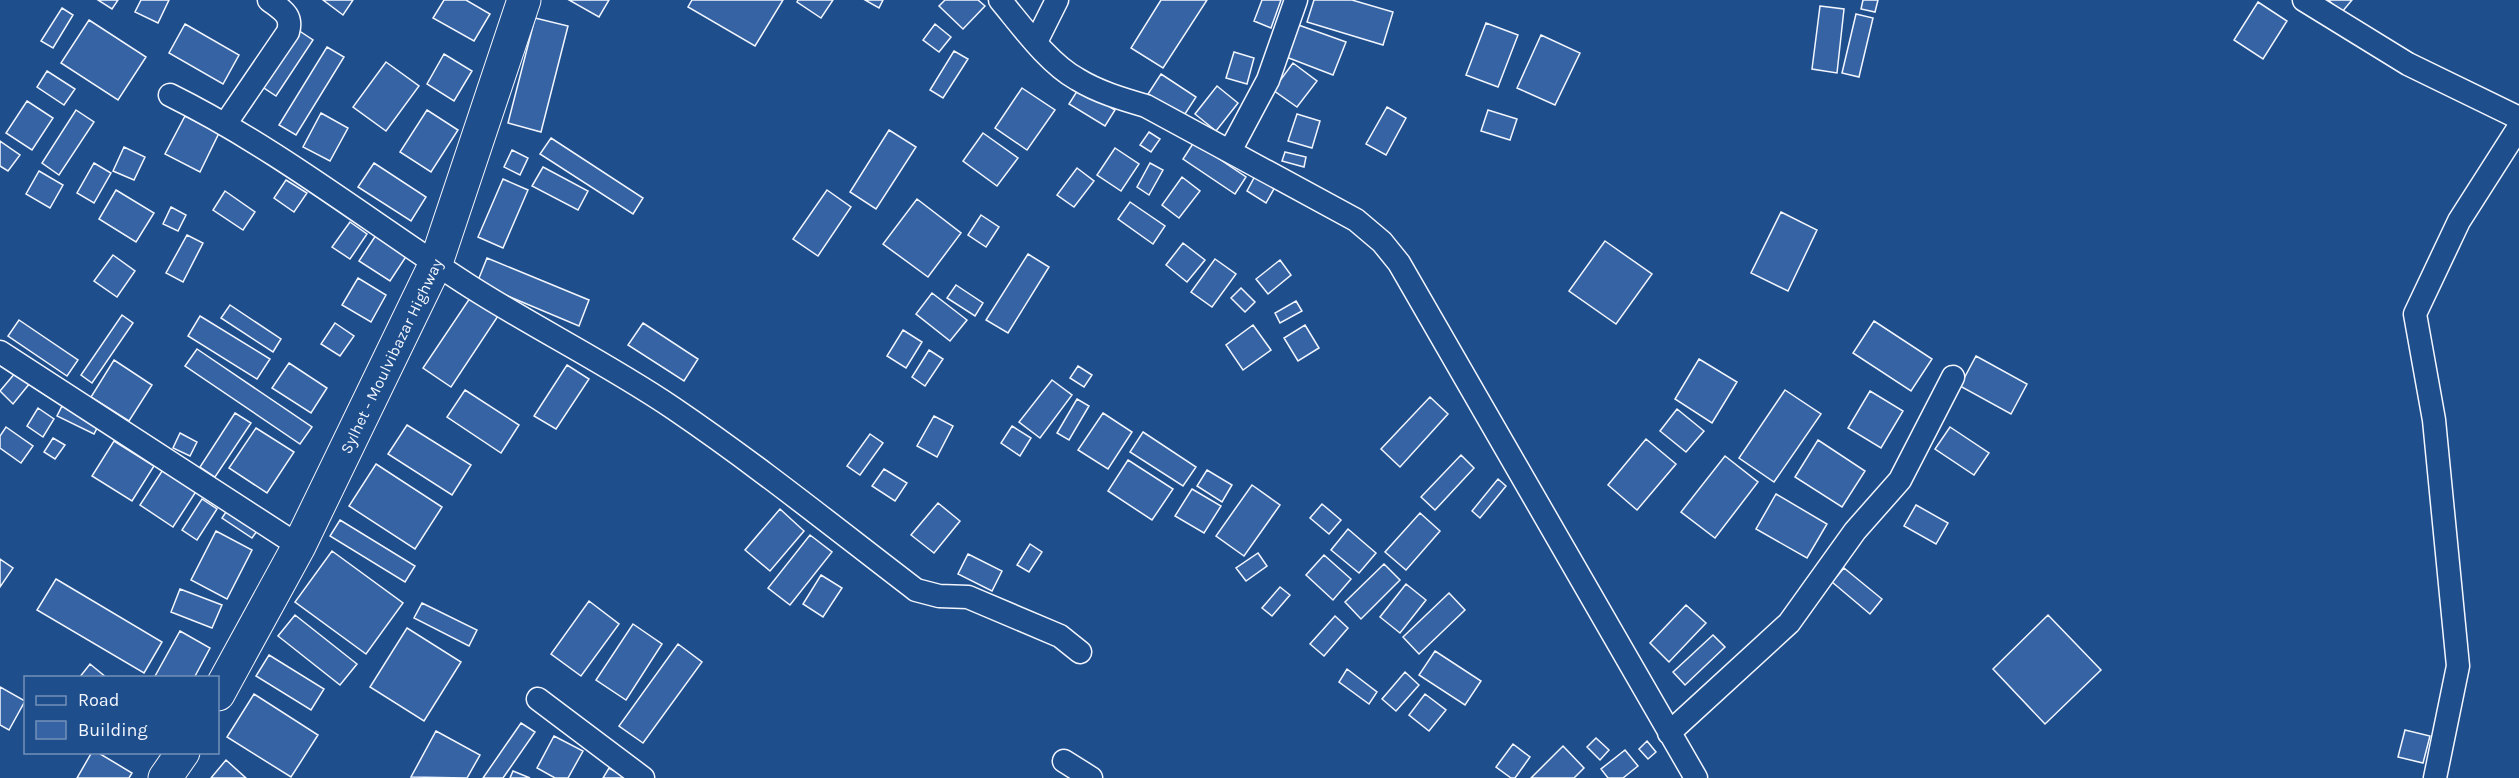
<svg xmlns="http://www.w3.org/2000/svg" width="2519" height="778" font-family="Karla,sans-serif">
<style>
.building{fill:#3563a3;stroke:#f2f6ff;stroke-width:1.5}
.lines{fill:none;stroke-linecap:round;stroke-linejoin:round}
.minor-casing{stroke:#f2f6ff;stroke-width:25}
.highway-casing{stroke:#f2f6ff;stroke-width:35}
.minor{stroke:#1f4e8c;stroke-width:22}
.highway{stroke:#1f4e8c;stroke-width:33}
.labels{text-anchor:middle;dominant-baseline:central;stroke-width:4.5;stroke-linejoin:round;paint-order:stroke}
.street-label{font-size:16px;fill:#f2f6ff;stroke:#1f4e8c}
</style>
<rect width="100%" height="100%" fill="#1f4e8c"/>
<path class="building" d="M98 0H118L112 9Z
M141 0H169L158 23 135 12Z
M323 0H353L343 15Z
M444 0H466L490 14 474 41 433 18Z
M569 0H609L599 17Z
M692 0H783L755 46 688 7Z
M798 0H833L821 18 797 2Z
M865 0H883L879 8Z
M945 0H978L985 6 963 29 939 6Z
M1161 0H1207L1163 68 1131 48Z
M1262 0H1281L1271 28 1254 21Z
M1314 0H1352L1393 12 1383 45 1307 22Z
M1863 0H1878L1875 12 1861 9Z
M2328 0H2352L2342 12Z
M2258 2 2287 21 2263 59 2234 40Z
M1820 6 1844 9 1837 73 1812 69Z
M62 8 73 15 53 48 41 41Z
M1856 14 1873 18 1859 77 1842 73Z
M535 18 568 26 541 132 508 123Z
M89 20 146 57 118 100 61 63Z
M1293 23 1346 42 1333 75 1281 55Z
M1486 23 1518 35 1498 87 1466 75Z
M185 24 239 55 223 84 169 53Z
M935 24 951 37 939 52 923 40Z
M298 30 313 40 276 96 261 86Z
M1541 35 1580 53 1555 105 1517 88Z
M327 47 344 57 296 135 279 125Z
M954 51 968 59 943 98 930 90Z
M1234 52 1254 58 1247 84 1226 78Z
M444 54 472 71 454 101 427 84Z
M386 62 419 86 386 131 353 107Z
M1293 63 1317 81 1297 107 1273 90Z
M47 71 75 89 64 105 37 87Z
M1161 74 1196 97 1183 117 1148 94Z
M1217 86 1238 103 1216 131 1195 114Z
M1022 88 1055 110 1027 150 995 128Z
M1079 88 1115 110 1105 126 1069 104Z
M27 101 53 118 32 150 6 133Z
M1387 107 1406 118 1386 155 1366 144Z
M76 110 94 122 59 175 42 163Z
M427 110 458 130 431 172 400 152Z
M1488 110 1517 119 1510 140 1481 131Z
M321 113 348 128 330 161 303 147Z
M1297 114 1320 121 1312 148 1288 141Z
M185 116 219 133 200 172 165 154Z
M889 130 916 147 876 209 850 192Z
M1149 132 1160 139 1151 152 1140 145Z
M983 133 1018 158 997 186 963 161Z
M551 138 643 198 633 214 540 154Z
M0 141 20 155 8 171 0 166Z
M1194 142 1246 177 1235 194 1183 159Z
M124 147 145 157 134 180 113 171Z
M1115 148 1139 164 1121 191 1097 175Z
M512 150 528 158 520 175 504 167Z
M1285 152 1306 157 1304 167 1282 161Z
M94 163 111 173 94 203 77 193Z
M374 163 426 197 411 221 358 187Z
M1150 163 1163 170 1149 195 1137 187Z
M543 167 588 191 578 210 532 186Z
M1077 168 1094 181 1074 207 1057 195Z
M39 171 63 185 50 208 26 194Z
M1255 176 1275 187 1266 203 1247 191Z
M1182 177 1200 191 1179 218 1162 205Z
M503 179 528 190 503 248 478 237Z
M286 180 307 193 294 212 274 198Z
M116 190 154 213 136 242 99 219Z
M827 190 851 207 818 256 793 239Z
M225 191 255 212 243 230 213 210Z
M917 199 961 233 928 277 883 244Z
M1130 202 1165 226 1153 244 1118 219Z
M171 207 186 215 178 231 163 224Z
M1781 212 1817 230 1788 291 1751 273Z
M981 215 999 227 986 247 968 235Z
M350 222 367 234 350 259 332 247Z
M378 232 409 252 390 281 359 261Z
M187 235 203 243 183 282 166 273Z
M1605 241 1652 274 1616 324 1569 291Z
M1183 243 1205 260 1187 282 1166 265Z
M1028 254 1049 267 1008 333 986 320Z
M113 255 135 271 117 297 94 281Z
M487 258 589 300 579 326 477 283Z
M1215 259 1236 274 1212 307 1191 292Z
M1280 260 1291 275 1268 294 1256 279Z
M358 278 386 295 371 322 342 305Z
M956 285 983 303 975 316 947 298Z
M1241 288 1255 302 1245 312 1231 298Z
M932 293 967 320 950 341 916 314Z
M470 298 498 316 451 387 423 368Z
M1296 301 1302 311 1280 323 1275 313Z
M230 305 281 339 273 352 221 318Z
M122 315 133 323 92 383 81 375Z
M200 316 270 359 257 379 188 336Z
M19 320 78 360 67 376 8 336Z
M1874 321 1932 359 1911 391 1853 353Z
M335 323 354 336 340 356 321 344Z
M643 323 698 359 684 381 628 345Z
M1253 325 1271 350 1243 370 1226 345Z
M1305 325 1319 348 1298 361 1284 338Z
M903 330 922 342 906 368 887 356Z
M197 349 312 427 300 444 185 366Z
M929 350 943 359 925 386 912 377Z
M1976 356 2027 384 2011 414 1960 386Z
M1699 359 1737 382 1712 423 1675 399Z
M114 360 152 385 129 421 91 397Z
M289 363 327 388 311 413 272 388Z
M567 365 589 379 556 429 534 416Z
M1078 366 1092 375 1084 387 1070 378Z
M16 372 30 383 13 404 0 391Z
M1052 380 1072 395 1040 438 1019 422Z
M465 390 519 425 501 453 447 417Z
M1785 390 1821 414 1774 482 1739 458Z
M1870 391 1903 411 1881 448 1848 428Z
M1430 397 1448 414 1400 467 1381 449Z
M1077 399 1089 406 1069 440 1057 433Z
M62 406 99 424 94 434 57 416Z
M38 408 54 419 43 437 27 426Z
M1677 409 1704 431 1686 452 1660 431Z
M235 413 251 423 215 477 200 467Z
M1103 413 1132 432 1108 469 1078 450Z
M934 416 953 426 937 457 917 446Z
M407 425 471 465 452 495 388 454Z
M1012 426 1031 438 1020 456 1001 443Z
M6 427 33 446 21 463 0 448V436Z
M1950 427 1989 453 1974 475 1935 449Z
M256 428 294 452 267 493 229 468Z
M1143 432 1196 467 1183 486 1130 452Z
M180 433 197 442 190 456 173 448Z
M870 434 883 443 860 475 847 466Z
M53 438 65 445 55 459 44 452Z
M1646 439 1676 464 1637 510 1608 485Z
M1818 440 1865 471 1842 507 1795 477Z
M114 441 154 466 132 501 92 476Z
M1461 455 1474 468 1435 510 1421 497Z
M1725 456 1758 482 1715 538 1681 512Z
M1128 460 1173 489 1152 520 1108 491Z
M376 464 442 507 415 549 349 506Z
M164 468 197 490 173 527 140 505Z
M884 469 907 483 895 501 872 486Z
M1207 470 1232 485 1222 502 1197 486Z
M1498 479 1506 486 1480 518 1472 511Z
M1252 485 1280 505 1244 556 1216 536Z
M1192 489 1221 506 1204 533 1175 516Z
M1776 494 1827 524 1807 558 1756 529Z
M202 499 217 509 197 540 182 530Z
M938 503 960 521 934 553 911 535Z
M1322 504 1341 520 1329 534 1310 518Z
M1916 505 1948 523 1936 544 1904 526Z
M228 509 259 528 252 538 222 518Z
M780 509 804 531 770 571 745 550Z
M1420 513 1440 531 1406 570 1385 552Z
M340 520 415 566 405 582 330 536Z
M1348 529 1376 553 1359 573 1331 550Z
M216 531 252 550 227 599 191 580Z
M810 535 832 552 790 605 768 588Z
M1030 544 1042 552 1029 572 1017 565Z
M332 551 403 603 366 654 295 602Z
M1258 553 1267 566 1246 581 1236 568Z
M968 554 1002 571 992 591 958 574Z
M1324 555 1351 579 1333 600 1306 575Z
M0 559 13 568 0 587Z
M1384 564 1400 580 1361 619 1345 602Z
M1844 568 1882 599 1870 614 1832 582Z
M821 575 842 588 823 617 803 604Z
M56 579 162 642 144 673 37 610Z
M1406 584 1426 600 1400 633 1380 617Z
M1280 587 1290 595 1272 616 1262 608Z
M180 589 222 605 212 628 171 612Z
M1449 593 1465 610 1419 654 1403 637Z
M589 601 619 624 581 676 551 654Z
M422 603 477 630 469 646 414 618Z
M1686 605 1706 623 1669 662 1650 643Z
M295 615 357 664 340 685 278 636Z
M2048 615 2101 670 2045 724 1993 669Z
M1335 616 1348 628 1324 656 1310 644Z
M633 624 662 644 626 700 596 680Z
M407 628 461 662 424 721 370 687Z
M180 631 210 648 194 678H154Z
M1713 635 1725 647 1685 685 1673 672Z
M678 644 702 662 643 743 619 726Z
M1435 651 1481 681 1465 705 1419 675Z
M269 655 324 689 311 710 256 676Z
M90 664 107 678H79Z
M1347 669 1377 692 1369 704 1339 682Z
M1405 672 1419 685 1396 711 1382 699Z
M0 687 25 701 9 730 0 725Z
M254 694 318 735 291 777 227 737Z
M1425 694 1446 710 1429 731 1409 715Z
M521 723 535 732 503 778H483Z
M2405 730 2430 736 2423 763 2398 757Z
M436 731 480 755 467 778 411 777Z
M554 736 583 751 568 778H555L537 768Z
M1596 738 1609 750 1600 760 1587 747Z
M1647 741 1656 752 1648 759 1639 749Z
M1513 744 1530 757 1515 778H1511L1496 767Z
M1563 746 1584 768 1574 778H1531Z
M1625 750 1638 766 1623 778H1608L1601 769Z
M92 752H97L132 773 129 778H77Z
M226 760 246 778H211Z
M609 768 627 778H603Z
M513 771 530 778H510Z"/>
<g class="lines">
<defs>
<path id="minor" d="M1000 0C1021 25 1048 63 1077 79 1098 92 1122 99 1146 106L1356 220 1382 242 1399 263 1696 778
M2304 0 2408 64 2519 118
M1036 42 1057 0
M170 95C277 148 371 223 471 287 537 329 608 364 673 408 757 465 835 528 916 590L939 596 968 597 1060 636 1080 652
M226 123 288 32C293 15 282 10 269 0
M1230 151 1268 80 1296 0
M0 352 299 546
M538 699 643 778
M1669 733 1789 623 1855 531 1900 480 1953 377
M1064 761 1091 778
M2435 778 2458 666 2434 420 2415 314 2459 221 2519 127"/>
<g id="highway">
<path id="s1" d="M218 694 299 546 436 263 524 0"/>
<path d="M165 778 183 752"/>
</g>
</defs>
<use href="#minor" class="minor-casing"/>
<use href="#highway" class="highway-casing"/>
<use href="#minor" class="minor"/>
<use href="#highway" class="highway"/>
</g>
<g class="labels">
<g class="street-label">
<text stroke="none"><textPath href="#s1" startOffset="380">Sylhet - Moulvibazar Highway</textPath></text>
</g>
</g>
<rect x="24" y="676" width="195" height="78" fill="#1f4e8c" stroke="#7391ba" stroke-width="1.5"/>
<rect x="36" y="696" width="30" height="9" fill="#1f4e8c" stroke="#7391ba" stroke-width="1.5"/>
<text x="78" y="706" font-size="18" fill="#f2f6ff">Road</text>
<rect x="36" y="721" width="30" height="18" fill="#3563a3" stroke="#7391ba" stroke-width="1.5"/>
<text x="78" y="736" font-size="18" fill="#f2f6ff">Building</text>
</svg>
